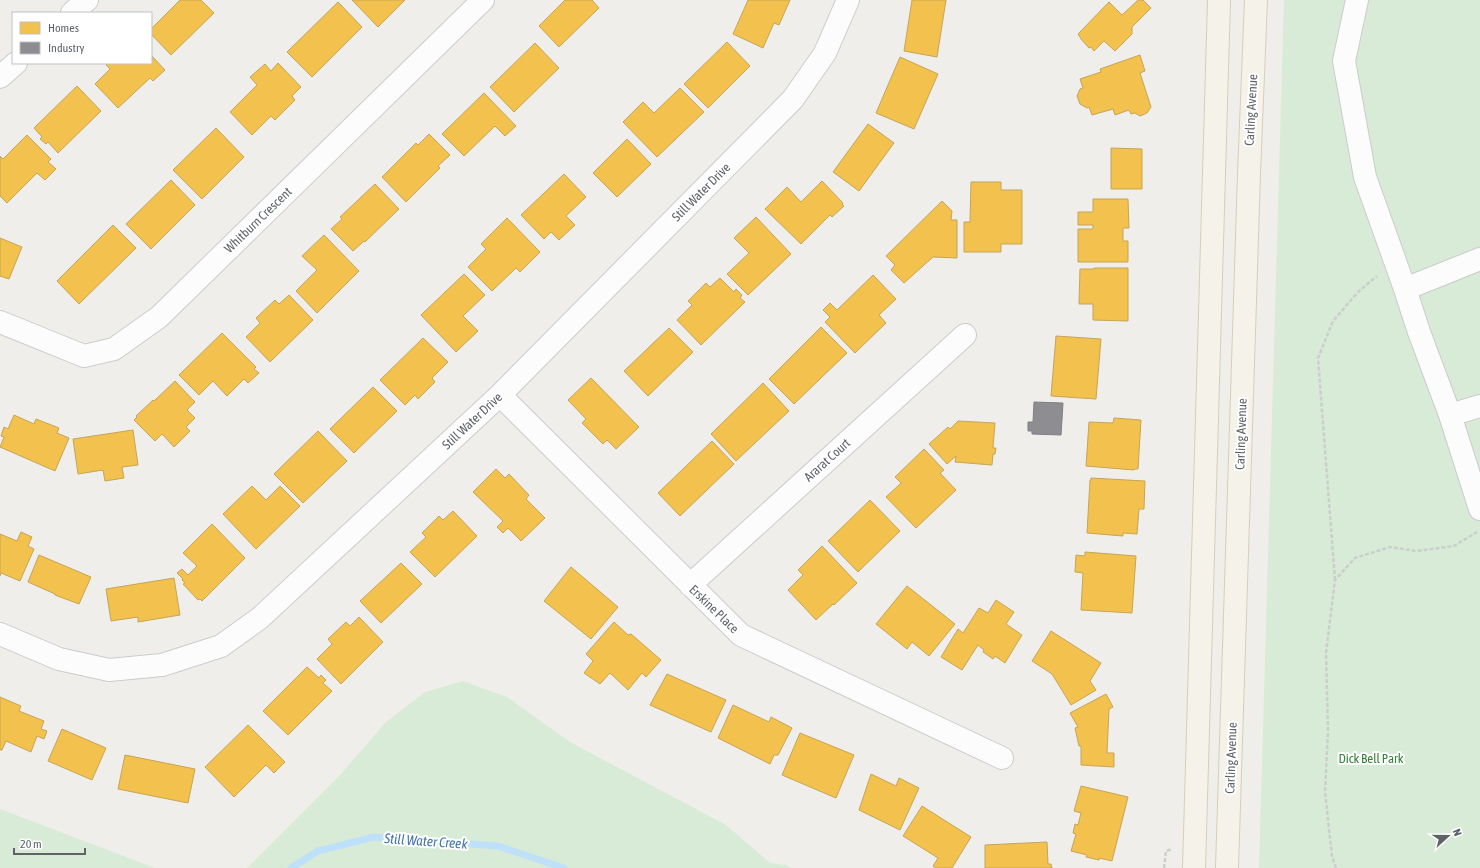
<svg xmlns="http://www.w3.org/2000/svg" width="1480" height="868" font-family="'Asap Condensed',sans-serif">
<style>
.green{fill:#d8ebd6}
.homes{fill:#f2c14e;stroke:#c6a556}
.industry{fill:#8d8d92;stroke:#7f8085}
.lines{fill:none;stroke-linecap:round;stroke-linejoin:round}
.stream{stroke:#bfe0f9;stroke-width:7}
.minor-casing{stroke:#cbcccc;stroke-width:24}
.major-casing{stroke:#d7ceb8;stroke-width:24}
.path{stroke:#cacfcc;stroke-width:2.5;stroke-dasharray:4 2;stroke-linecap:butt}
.minor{stroke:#fdfcfc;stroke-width:22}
.major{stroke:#f4f2e9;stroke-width:22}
.labels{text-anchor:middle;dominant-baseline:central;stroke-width:4;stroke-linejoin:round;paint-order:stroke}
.street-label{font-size:13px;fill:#5f6368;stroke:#fff}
.park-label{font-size:13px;fill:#348238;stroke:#fff}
.water-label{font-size:14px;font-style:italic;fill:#4174aa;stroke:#fff}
</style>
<rect width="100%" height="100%" fill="#efeeea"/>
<path class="green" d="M1284 0H1480V868H1259Z
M463 681 507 697 570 742 726 825 770 863 786 865 792 868H247L342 773 385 723 425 692Z
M0 809 155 868H0Z"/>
<path class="homes" d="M180 0H201L214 13 171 55 151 34V29Z
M352 0H405L378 27Z
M565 0H592L599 8 559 47 539 26Z
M748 0H790L779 25 774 23 763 48 733 34Z
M912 0H946L937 57 904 51Z
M1138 0H1143L1151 8 1132 27V34L1115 51 1104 41 1094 51 1091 47 1089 48 1081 39 1080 37 1078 34 1109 2 1122 15Z
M338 2 362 27 312 77 287 52Z
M727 42 750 66 708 108 684 84Z
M535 43 559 68 514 112 490 87Z
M151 55 165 70 153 81 150 78 118 108 95 84 110 69 106 65 108 63H151Z
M1140 55 1145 71 1140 73 1151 107 1147 113 1140 116 1135 113 1131 114 1129 110 1115 115 1113 109 1092 115 1089 107 1087 108 1080 104 1077 96 1080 89 1083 88 1080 79 1101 72 1100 69Z
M900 57 938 74 914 129 876 113Z
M278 63 301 87 292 96 295 100 275 120 271 116 252 135 230 112 257 85 250 77 265 64 271 71Z
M77 86 101 111 58 153 48 142 46 144 40 139 42 137 34 128Z
M680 88 704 112 657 157 623 122 643 102 654 113Z
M484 93 516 126 505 136 495 126 464 156 442 134Z
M868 124 894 143 859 191 833 172Z
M216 128 244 157 202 199 173 170Z
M429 134 450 155 438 166 440 168 406 202 382 177 416 143 418 145Z
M27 135 51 159 48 162 56 169 45 180 37 173 7 203 0 196V156L3 159Z
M627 139 651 164 617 197 593 173Z
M1111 148 1142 149V189H1111Z
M564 174 586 197 566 216 575 225 559 240 551 232 544 239 521 215Z
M171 180 195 205 151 249 126 224Z
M822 181 843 203 842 204 844 206 832 217 830 215 801 244 765 209 787 187 801 202Z
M971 182H1001V190H1022V244H1001V252H964V222H970Z
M375 184 399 209 365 242 364 241 353 251 331 229 342 219 340 217Z
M1093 199H1128L1129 228H1123V241H1128V262H1078V229H1093V225H1078V212H1093Z
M942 201 952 211 951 220H957V258L933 257 904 283 891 270 895 265 886 256Z
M756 217 791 254 748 295 727 274 749 253 734 238Z
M507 218 540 252 520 272 516 268 492 291 468 267 486 249 481 244Z
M113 225 136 248 79 304 57 281Z
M324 235 359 271 317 313 296 291 317 270 302 256Z
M0 238 22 247 9 279 0 276Z
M1094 268H1128V321L1093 320V304H1079L1080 269H1093Z
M464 274 485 295 463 316 478 331 456 352 421 315Z
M873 275 896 299 879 315 886 323 855 353 825 322 830 317 823 310 830 303 837 310Z
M720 278 734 292 736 289 742 295 740 298 745 302 701 345 677 320 692 305 688 301 706 283 710 287Z
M289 295 313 320 270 362 246 337 260 323 256 318 275 300 279 304Z
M821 327 847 353 794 404 769 379Z
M669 328 693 352 648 396 624 371Z
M222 333 256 367 254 369 259 373 248 383 244 379 227 396 213 381 199 395 179 375Z
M1056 336 1101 339 1096 399 1051 396Z
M423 338 448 362 432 378 435 382 418 399 415 395 405 405 380 380Z
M591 378 639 427 616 449 607 440 603 444 582 423 586 419 568 400Z
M175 381 195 402 187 410 195 418 186 427 190 431 174 447 162 434 155 441 134 420 137 417 136 416 153 400 154 401Z
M763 383 789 411 736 461 711 434Z
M373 387 397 411 354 453 330 429Z
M14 415 34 424 36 419 59 428 57 433 69 438 55 471 0 447 4 437 1 436 4 427 8 429Z
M1114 418 1141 420 1138 469H1134V470L1086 466 1089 422 1113 423Z
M958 421 995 423 993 448H996L995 454H993L992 465 955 462 956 456 947 464 929 444 948 427 950 429Z
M133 430 138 465 122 467 124 478 105 481 103 470 78 474 73 439Z
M318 431 347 461 303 503 274 474Z
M712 441 734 464 680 516 658 493Z
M924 449 944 470 940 473 956 490 916 528 886 497 901 483 895 477Z
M496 469 505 478 509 474 529 495 526 499 545 518 521 541 508 528 503 533 497 527 503 521 473 492Z
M1091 478 1145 481 1144 509H1139L1137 534 1123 533V536L1087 533 1090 480H1091Z
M252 486 266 500 280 486 300 506 256 549 223 514Z
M870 500 900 531 858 572 828 541Z
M453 511 477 536 435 577 410 552 426 537 422 533 439 516 443 520Z
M212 524 245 558 202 601 200 599 198 600 183 584 185 583 182 580 183 579 177 573 182 569 188 575 197 566 183 553Z
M21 532 32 537 28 546 34 549 20 581 1 573 0 576V534L17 541Z
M822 546 857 583 834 605 833 604 816 620 788 590 803 575 798 570Z
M1085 552 1136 556 1132 613 1081 610 1083 573 1075 572 1076 555 1085 556Z
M39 555 91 577 79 604 55 595V594L28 582Z
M401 563 422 584 381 623 360 601Z
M571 567 618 607 591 639 544 601Z
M174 578 180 615 138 622V617L111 621 106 589Z
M907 586 955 624 929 656 912 642 907 649 876 624Z
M996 600 1014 612 1006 624 1022 635 1005 663 995 656 993 659 983 652 984 650 978 645 962 670 941 657 958 629 963 633 979 608 988 613Z
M359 617 383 642 341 684 317 659 332 644 328 639 346 622 350 626Z
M614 622 628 635 631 634 661 660 646 677 642 673 628 690 610 673 600 684 584 673 593 661 586 654Z
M1051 631 1101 663 1090 681 1096 690 1071 705 1052 674 1032 661Z
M307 667 319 678 321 675 326 680 323 683 332 691 288 735 263 711Z
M667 674 726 700 711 732 650 705Z
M1106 694 1113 707 1109 709 1107 753H1114V767L1081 765V746H1079L1075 728 1078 727 1070 713Z
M0 697 21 706 19 711 44 721 41 729 47 731 44 739 37 736 31 752 6 741 2 750H0Z
M733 705 769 722 771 717 792 728 778 755H774L770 764 718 738Z
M248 725 285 762 274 773 266 765 234 797 205 767Z
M62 729 106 748 92 780 48 761Z
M800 733 854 755 836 798 782 775Z
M125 755 195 769 188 803 118 789Z
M871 774 896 786 899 778 919 788 900 830 859 810Z
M1081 786 1128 797 1112 861 1099 858V860L1086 857 1087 855 1071 851 1076 834 1073 833 1075 824 1078 825 1081 813 1074 811Z
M922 806 971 837 952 868H936L933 866 938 858 903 836Z
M1047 842 1048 864H1051L1052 868H985V845Z"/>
<path class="industry" d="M1034 402 1063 403 1061 435 1032 434V431H1028V422H1033Z"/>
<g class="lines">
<path class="stream" d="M291 868 318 851 374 837 498 846 564 868"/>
<defs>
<path id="minor" d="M1357 0 1344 61 1365 177 1405 289 1419 332 1450 415 1480 509
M72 13 87 0
M0 77 16 63
M1405 289 1480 259
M0 322 84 356 114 349 159 317 483 0
M500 395 741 635 1002 758
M1450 415 1480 406
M690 585 965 335
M0 634 59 659 109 670 162 665 221 646 260 618 500 395 793 99 825 53 848 0"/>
<path id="major" d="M1194 868 1219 0
M1227 868 1249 174 1256 0"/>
</defs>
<use href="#minor" class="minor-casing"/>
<use href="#major" class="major-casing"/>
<path class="path" d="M1335 580 1318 358 1333 321 1358 292 1377 276
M1164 868 1166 851 1172 849
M1336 868 1332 856 1325 792 1328 731 1326 653 1335 580 1355 558 1390 547 1416 551 1454 546 1477 532"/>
<use href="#minor" class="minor"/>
<use href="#major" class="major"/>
</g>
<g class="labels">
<g class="street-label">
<text transform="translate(1251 110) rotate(-87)">Carling Avenue</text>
<text transform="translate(701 192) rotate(-45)">Still Water Drive</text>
<text transform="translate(258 220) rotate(-44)">Whitburn Crescent</text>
<text transform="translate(472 421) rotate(-43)">Still Water Drive</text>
<text transform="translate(1241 434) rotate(-88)">Carling Avenue</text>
<text transform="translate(827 460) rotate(-42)">Ararat Court</text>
<text transform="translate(714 609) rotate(44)">Erskine Place</text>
<text transform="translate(1231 758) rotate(-88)">Carling Avenue</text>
</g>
<g class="park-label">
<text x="1371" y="758">Dick Bell Park</text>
</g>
<g class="water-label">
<text transform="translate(426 841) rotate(4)">Still Water Creek</text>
</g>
</g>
<rect x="12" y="12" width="140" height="52" fill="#ffffff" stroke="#bfc1c3"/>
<rect x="20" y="22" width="20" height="12" fill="#f2c14e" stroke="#bfc1c3"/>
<text x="48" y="32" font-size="12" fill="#5f6368">Homes</text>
<rect x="20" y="42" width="20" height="12" fill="#8d8d92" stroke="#bfc1c3"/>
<text x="48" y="52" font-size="12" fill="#5f6368">Industry</text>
<g transform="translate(1448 836) rotate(69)" stroke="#ffffff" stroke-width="3" paint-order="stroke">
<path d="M0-3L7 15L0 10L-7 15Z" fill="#5f6368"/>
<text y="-6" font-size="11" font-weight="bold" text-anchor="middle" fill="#5f6368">N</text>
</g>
<path d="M14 848v6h71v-6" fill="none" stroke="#5f6368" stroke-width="2"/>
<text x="20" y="848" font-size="12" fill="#5f6368" stroke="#ffffff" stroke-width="3" paint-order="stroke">20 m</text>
</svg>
